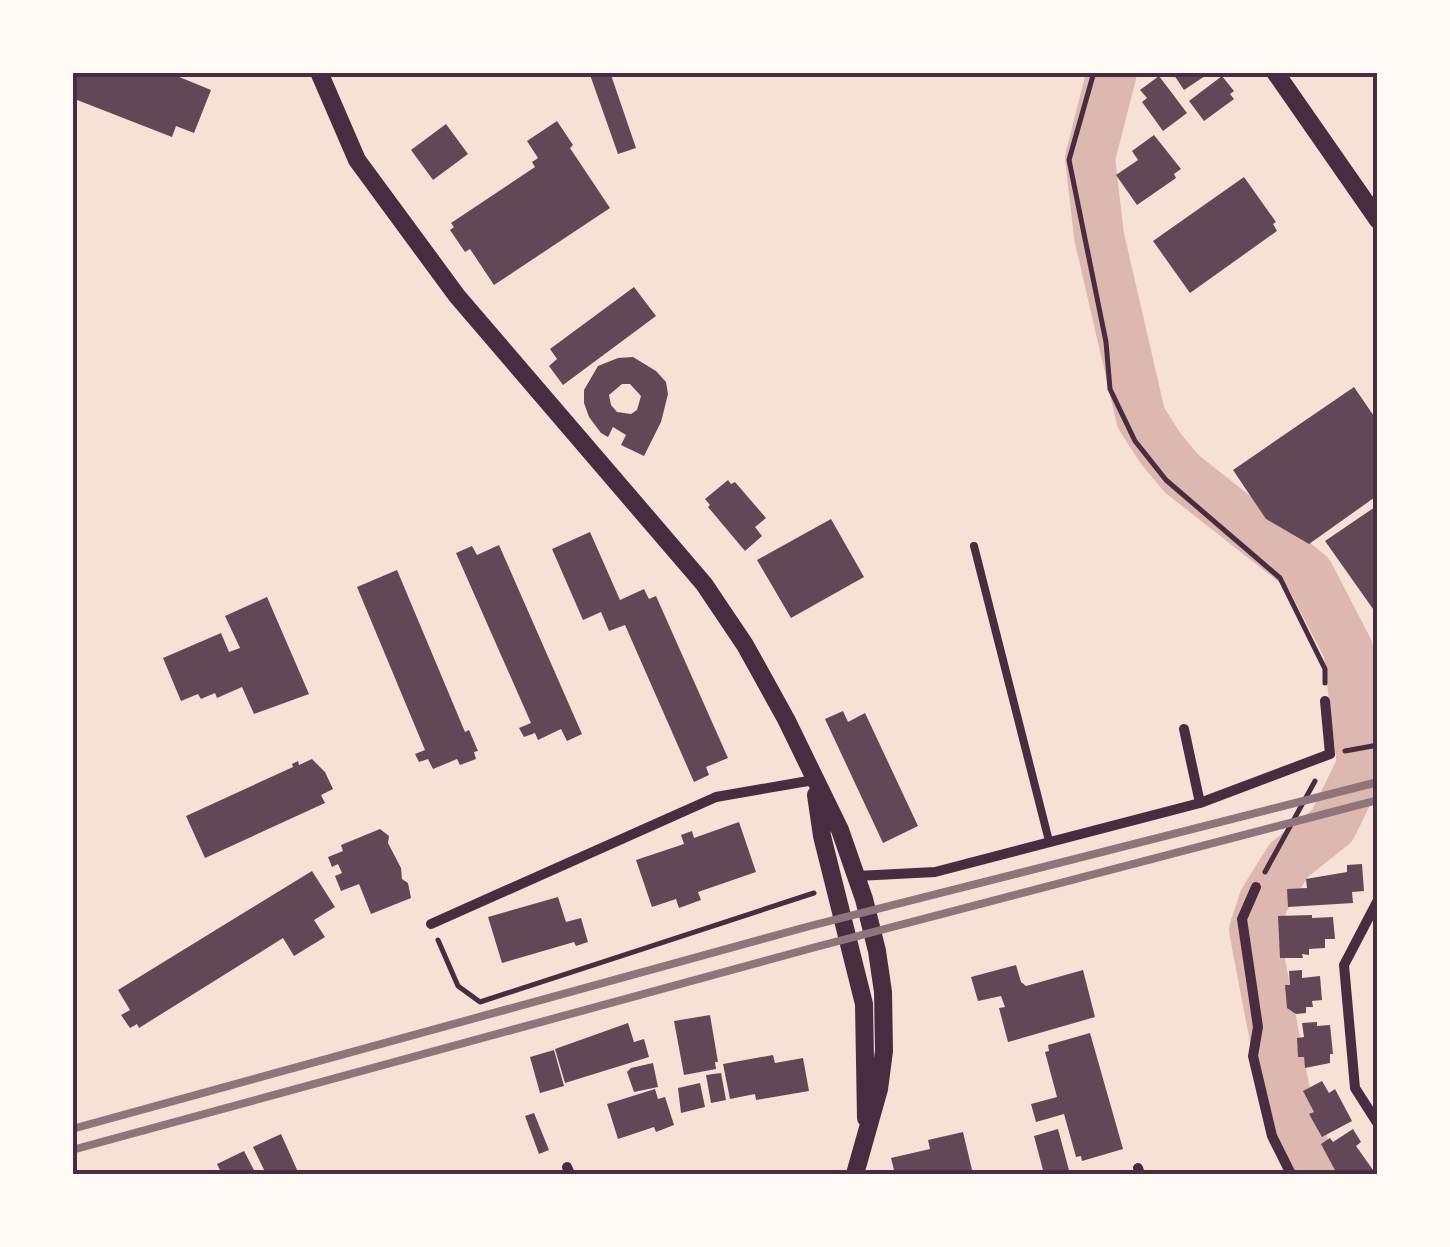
<svg xmlns="http://www.w3.org/2000/svg" width="1450" height="1247" font-family="Manrope,sans-serif">
<style>
.lines{fill:none;stroke-linecap:round;stroke-linejoin:round}
.river{stroke:#dcb8b0;stroke-width:50}
.building{fill:#644757;fill-rule:evenodd}
.path{stroke:#4a2c40;stroke-width:5}
.service{stroke:#4a2c40;stroke-width:8}
.minor{stroke:#4a2c40;stroke-width:10}
.tertiary{stroke:#4a2c40;stroke-width:18}
.rail{stroke:#8f747c;stroke-width:8}
.neatline{fill:none;stroke:#4a2c40;stroke-width:4}
</style>
<rect width="100%" height="100%" fill="#f7e1d7"/>
<g class="lines">
<path class="river" d="M1112 72 1090 158 1099 236 1141 418 1161 449 1182 474 1309 574 1348 649 1362 765 1332 826 1289 860 1264 900 1254 930 1285 1092 1296 1130 1317 1174"/>
</g>
<path class="building" d="M72 72H167L211 90 194 133 176 126 172 137 72 98Z
M589 72H610L636 148 618 154Z
M1172 72H1211L1184 90Z
M1159 76 1187 113 1163 131 1142 102 1147 98 1140 90Z
M1222 76 1234 91 1230 94 1234 99 1204 121 1189 101Z
M557 121 573 145 570 148 610 208 494 285 470 249 465 252 450 230 454 227 451 223 535 167 532 162 538 158 527 141Z
M446 124 468 154 433 180 411 150Z
M1154 135 1181 169 1174 174 1176 178 1137 205 1116 175 1138 160 1132 151Z
M1244 177 1276 222 1273 224 1277 231 1190 293 1153 241Z
M634 287 656 316 563 385 549 366 557 359 550 349Z
M633 357 656 371 666 382 668 394 661 422 644 456 621 445 626 435 613 427 608 437 601 433 589 417 584 403V390L598 366 618 358ZM622 384H630L641 396 637 410 631 414 617 412 611 405 609 395Z
M1354 387 1378 422V495L1309 544 1266 519 1233 470Z
M728 480 731 484 735 482 766 518 755 527 762 536 745 551 708 507 710 505 705 499Z
M1378 505V616L1325 541Z
M831 519 864 577 791 618 757 560Z
M590 532 620 600 644 589 649 599 656 596 728 758 706 767 709 775 694 782 625 625 609 631 601 612 583 620 552 549Z
M499 545 582 734 567 741 561 729 538 740 535 733 524 737 519 728 531 723 456 553 472 546 477 555Z
M397 570 465 732 469 730 478 751 474 752 476 759 460 765 457 759 433 769 428 759 419 762 415 754 425 750 357 587Z
M267 597 309 694 254 714 242 687 217 698 215 693 201 699 198 694 181 701 163 658 221 633 229 652 240 648 225 616Z
M843 711 848 722 865 713 918 826 883 843 825 719Z
M312 759 325 772 333 789 321 795 325 803 205 858 186 816 293 767 292 764 298 761 299 765Z
M739 822 756 872 698 892 701 900 679 908 676 899 652 907 636 860 684 844 681 835 692 831 694 838Z
M380 829 389 836 388 843 401 868 402 879 408 883 411 898 371 914 359 884 341 891 335 876 342 873 338 864 332 867 328 857 343 851 341 845Z
M1362 864 1364 891 1352 892 1353 903 1288 907 1287 889 1307 888 1306 879 1347 872V865Z
M312 871 335 907 314 920 325 937 294 956 283 938 139 1028 137 1024 130 1028 121 1015 130 1010 118 990Z
M558 897 566 922 581 918 588 942 576 946 574 942 502 963 488 917Z
M1312 915V918L1333 917 1335 939H1325V948L1309 949V955L1302 954 1303 958H1280L1278 916Z
M1016 965 1021 982 1026 986 1083 970 1095 1017 1008 1042 999 1008 1005 1007 1001 996 978 1001 971 977Z
M1302 970V978L1320 976 1322 1000 1312 1001 1313 1007H1306V1013L1296 1014 1287 1008 1285 985H1290L1289 971Z
M710 1015 718 1062H715L716 1069 684 1075 674 1021Z
M1317 1022V1026L1330 1025 1333 1054H1330V1063L1305 1068 1304 1057H1298L1297 1038 1304 1037 1302 1023Z
M628 1023 634 1042 644 1039 649 1057 565 1083 555 1049Z
M1090 1033 1123 1149 1082 1161 1081 1156 1076 1157 1064 1114 1036 1122 1031 1104 1057 1097 1045 1052 1049 1051 1048 1045Z
M554 1050 564 1086 540 1093 530 1057Z
M773 1055 775 1063 803 1058 809 1091 756 1100 755 1094 730 1099 723 1064Z
M653 1063 658 1087 634 1092 627 1072 631 1068Z
M721 1073 726 1100 711 1103 706 1075Z
M1322 1081 1329 1093 1335 1089 1352 1121 1322 1137 1309 1114 1314 1112 1303 1091Z
M700 1083 705 1107 681 1113 678 1088Z
M655 1089 658 1099 665 1097 674 1125 656 1132 654 1127 618 1139 607 1104Z
M534 1113 549 1150 539 1154 525 1116Z
M1058 1129 1070 1174H1044L1034 1136Z
M1353 1129 1361 1142 1356 1146 1373 1170 1366 1174H1337L1321 1144 1330 1138 1333 1142Z
M963 1132 973 1174H895L891 1158 930 1149 928 1140Z
M281 1134 298 1172 266 1174 253 1147Z
M244 1151 256 1174H222L217 1164Z"/>
<g class="lines">
<path class="path" d="M1094 72 1069 160 1106 342 1110 389 1135 441 1166 480 1280 578 1325 669V683
M1345 751 1378 745
M1265 872 1315 781
M438 940 458 986 480 1002 814 893"/>
<path class="service" d="M974 546 1049 841"/>
<path class="minor" d="M1184 729 1200 803
M857 876 935 872 1200 803 1330 754 1325 701
M1256 887 1242 919 1258 1027 1253 1056 1272 1136 1291 1174
M1378 900 1344 965 1355 1088 1378 1124
M431 924 716 797 814 780
M567 1167 570 1174
M1138 1168 1140 1174"/>
<path class="tertiary" d="M319 72 357 160 457 296 704 584 745 645 786 719 840 830 864 899 877 951 883 992 884 1051 879 1089 855 1174
M1275 72 1378 220
M816 795 822 836 864 1004 866 1118"/>
<path class="rail" d="M72 1129 810 926 1378 782
M72 1150 812 948 1378 800"/>
</g>
<rect width="1450" height="1247" fill="none" stroke="#fffaf5" stroke-width="150"/>
<rect x="75" y="75" width="1300" height="1097" class="neatline"/>
</svg>
